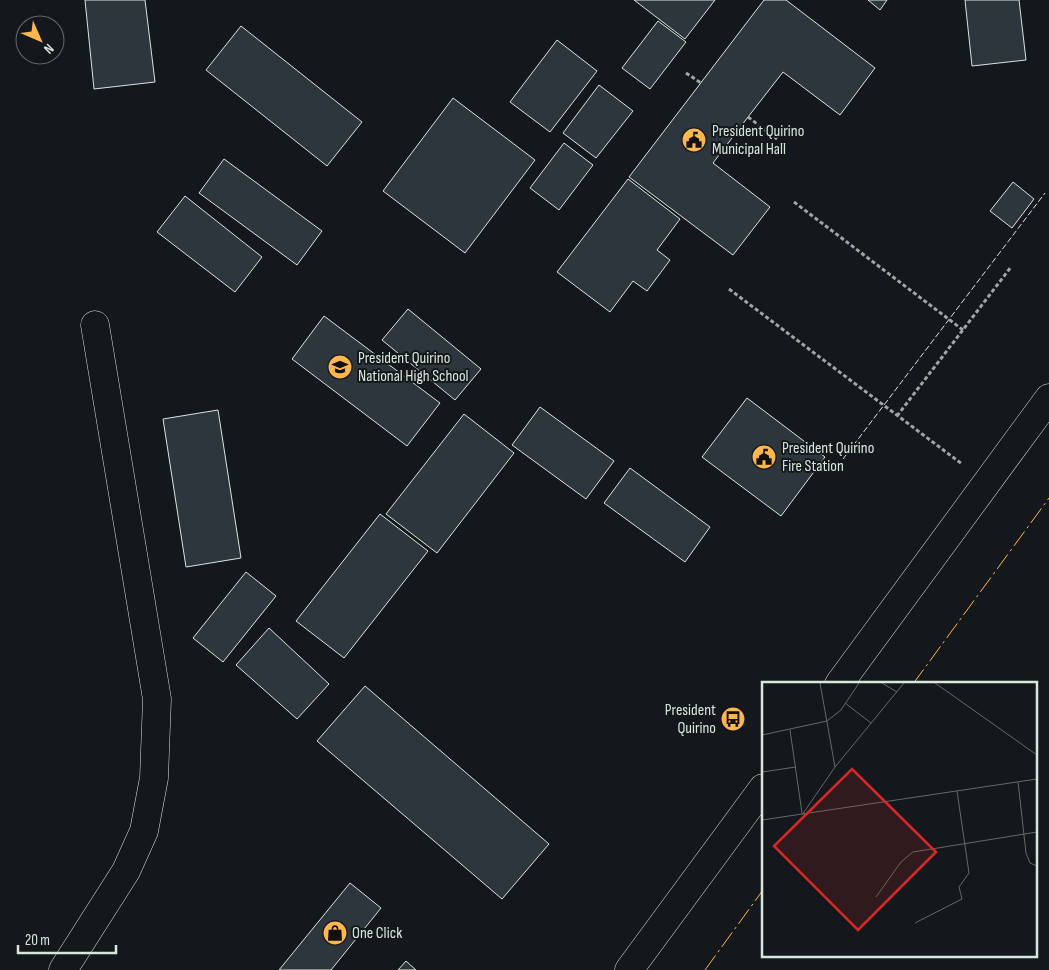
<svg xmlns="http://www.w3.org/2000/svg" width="1049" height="970" font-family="'Sofia Sans Condensed',sans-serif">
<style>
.building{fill:#2c363c;stroke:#d8e6dc}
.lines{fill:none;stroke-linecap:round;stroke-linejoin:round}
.minor-casing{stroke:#d8e6dc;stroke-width:29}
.highway-casing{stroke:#d8e6dc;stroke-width:29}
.path{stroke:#9da8a2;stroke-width:3;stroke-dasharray:4 2.5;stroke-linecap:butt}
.minor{stroke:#14181c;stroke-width:28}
.highway{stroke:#14181c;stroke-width:28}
.fence{stroke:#d8e6dc;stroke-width:1;stroke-dasharray:6 2.5;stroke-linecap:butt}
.power{stroke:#ffb74d;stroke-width:1;stroke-dasharray:18 4 2.5 4;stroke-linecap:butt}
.labels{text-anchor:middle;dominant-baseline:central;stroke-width:4;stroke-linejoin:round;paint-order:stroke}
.poi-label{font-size:16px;fill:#d8e6dc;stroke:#14181c;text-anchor:start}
.inset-road{fill:none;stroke:#626a69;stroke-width:1}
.view{fill:#d62828;fill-opacity:0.15;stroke:#d62828;stroke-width:2.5}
.inset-edge{fill:none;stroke:#d8e6dc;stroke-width:2.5}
</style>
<rect width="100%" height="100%" fill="#14181c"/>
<path class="building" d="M85 0H145L155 82 94 89Z
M634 0H715L685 39Z
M764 0H786L875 68 840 115 783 72 748 117 713 163 770 207 733 255 629 177Z
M868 0H887L880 10Z
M965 0H1019L1026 60 972 66Z
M658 21 686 42 650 89 622 68Z
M241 26 362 122 327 166 206 70Z
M557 40 597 71 550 132 510 102Z
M599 85 633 111 596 158 563 133Z
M453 98 535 160 465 253 383 191Z
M564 143 593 165 559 210 530 188Z
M224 159 322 231 297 265 199 193Z
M628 179 680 219 657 250 670 260 647 291 633 281 610 312 557 272Z
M1013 182 1034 199 1012 228 990 211Z
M185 196 262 257 235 292 157 232Z
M408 309 481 369 455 400 382 340Z
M324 316 440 403 407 446 292 359Z
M747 398 825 457 781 516 702 457Z
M540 407 614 461 586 499 512 445Z
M218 410 241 558 186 567 163 419Z
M464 414 514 453 437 553 386 514Z
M630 468 710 527 685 562 604 503Z
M380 514 428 551 344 658 296 621Z
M246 572 276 596 223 662 193 638Z
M269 628 329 684 297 719 236 665Z
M365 686 549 844 502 899 317 741Z
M350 883 381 908 331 970H279Z
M406 961 416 970H398Z"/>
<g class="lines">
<defs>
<path id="minor" d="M63 970 126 871 144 831 154 778 157 699 95 325"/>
<path id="highway" d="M839 684 1049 398
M629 970 763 788"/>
</defs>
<use href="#minor" class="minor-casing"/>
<use href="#highway" class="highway-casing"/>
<path class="path" d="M686 73 701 83
M748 117 777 139
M794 202 963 330
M729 289 962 464
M897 416 1011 267"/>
<use href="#minor" class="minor"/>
<use href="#highway" class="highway"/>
<path class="fence" d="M843 459 1045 193"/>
<path class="power" d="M913 684 1049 498
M705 970 763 890"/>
</g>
<defs>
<symbol id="civic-disc" viewBox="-11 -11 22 22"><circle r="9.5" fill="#ffb74d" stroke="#14181c"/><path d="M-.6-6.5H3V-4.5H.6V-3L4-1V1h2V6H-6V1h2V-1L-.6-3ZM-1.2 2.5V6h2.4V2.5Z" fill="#111"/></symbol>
<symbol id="school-disc" viewBox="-11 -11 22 22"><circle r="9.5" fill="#ffb74d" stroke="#14181c"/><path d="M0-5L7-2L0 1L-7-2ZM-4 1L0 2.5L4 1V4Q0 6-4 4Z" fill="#111"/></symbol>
<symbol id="bus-disc" viewBox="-11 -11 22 22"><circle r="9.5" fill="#ffb74d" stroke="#14181c"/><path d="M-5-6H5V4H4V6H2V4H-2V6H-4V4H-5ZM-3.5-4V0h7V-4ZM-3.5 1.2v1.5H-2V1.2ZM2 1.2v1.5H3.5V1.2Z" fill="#111"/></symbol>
<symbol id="shop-disc" viewBox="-11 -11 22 22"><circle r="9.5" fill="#ffb74d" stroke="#14181c"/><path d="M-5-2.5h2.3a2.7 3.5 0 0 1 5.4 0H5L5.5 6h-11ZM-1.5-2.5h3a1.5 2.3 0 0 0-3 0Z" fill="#111"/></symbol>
</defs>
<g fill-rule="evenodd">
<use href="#civic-disc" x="680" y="126" width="28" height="28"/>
<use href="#school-disc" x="326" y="353" width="28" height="28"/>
<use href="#civic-disc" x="750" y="443" width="28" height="28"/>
<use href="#bus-disc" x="719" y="705" width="28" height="28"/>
<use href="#shop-disc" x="321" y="919" width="28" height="28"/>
</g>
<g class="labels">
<g class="poi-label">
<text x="712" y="131">President Quirino<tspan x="712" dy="18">Municipal Hall</tspan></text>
<text x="358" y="358">President Quirino<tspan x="358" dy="18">National High School</tspan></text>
<text x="782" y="448">President Quirino<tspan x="782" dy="18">Fire Station</tspan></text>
<text x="716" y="710" text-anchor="end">President<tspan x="716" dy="18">Quirino</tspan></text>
<text x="352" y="933">One Click</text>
</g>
</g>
<g transform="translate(762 682)">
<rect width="275" height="275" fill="#14181c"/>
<path class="inset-road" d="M58 1 73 85M120 1 135 10M173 1 275 73M83 21 109 41M28 48 40 131M0 53 65 39 79 28 97 1M0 90 34 85M256 100 264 171 268 181 275 184M40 133 73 85 142 1M0 138 275 97M114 215 139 180 151 170 275 150M153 241 200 217 197 205 207 191 195 109"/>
<path class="view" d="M90 87 174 170 96 248 12 164Z"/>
<rect width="275" height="275" class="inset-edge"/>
</g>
<g transform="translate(40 40) rotate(135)"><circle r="24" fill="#14181c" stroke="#626a69"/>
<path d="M0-4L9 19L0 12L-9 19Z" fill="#ffb74d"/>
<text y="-8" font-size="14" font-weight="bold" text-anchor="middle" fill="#d8e6dc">N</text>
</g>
<path d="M18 945v8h98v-8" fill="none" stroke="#d8e6dc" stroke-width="2.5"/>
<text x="25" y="945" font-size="15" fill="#d8e6dc" stroke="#14181c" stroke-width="4" paint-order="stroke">20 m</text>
</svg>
